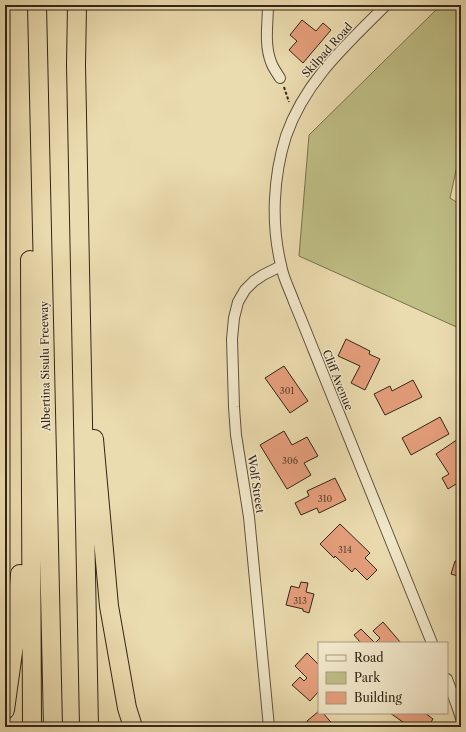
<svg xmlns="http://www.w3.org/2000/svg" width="466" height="732" font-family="'Libre Caslon Text',serif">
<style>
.green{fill:#bfbe85;stroke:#78724f}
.building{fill:#e69f7c;stroke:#322519}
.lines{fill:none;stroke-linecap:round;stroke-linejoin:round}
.street-casing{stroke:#60533e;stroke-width:12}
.highway-casing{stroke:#322519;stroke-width:20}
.path{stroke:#322519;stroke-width:2;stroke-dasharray:3 2;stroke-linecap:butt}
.street{stroke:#f2e8cb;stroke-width:10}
.highway{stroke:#ebdcaf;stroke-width:18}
.labels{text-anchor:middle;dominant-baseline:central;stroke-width:3;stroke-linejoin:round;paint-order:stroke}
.number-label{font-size:9px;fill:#5f4432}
.street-label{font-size:11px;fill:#322519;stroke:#f2e8cb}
</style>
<rect width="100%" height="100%" fill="#ebdcaf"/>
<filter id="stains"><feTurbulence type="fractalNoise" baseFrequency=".005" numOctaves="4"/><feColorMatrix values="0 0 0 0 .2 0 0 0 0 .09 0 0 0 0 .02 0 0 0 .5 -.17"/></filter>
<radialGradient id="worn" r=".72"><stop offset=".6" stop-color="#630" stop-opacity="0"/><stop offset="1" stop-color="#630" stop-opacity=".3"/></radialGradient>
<path class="green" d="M441 5H460L461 6V113L456 122 461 126V148L450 198 461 205V329L299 256 309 135Z"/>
<path class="building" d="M302 20 316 31 323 23 331 30 303 63 289 50 297 41 290 35Z
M346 339 370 351 369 354 380 359 365 390 351 383 360 366 338 356Z
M284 366 308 401 290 413 265 378Z
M413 380 422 397 385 415 374 394 390 386 392 391Z
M440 417 449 434 411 455 402 438Z
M284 431 292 445 307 437 318 456 304 463 311 475 287 489 260 445Z
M461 437V481L448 489 442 478 449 474 436 454Z
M335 478 346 500 319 513 317 508 301 515 295 503 309 496 307 491Z
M340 524 370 553 365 558 377 570 367 580 355 568 352 572 335 556 334 558 320 544Z
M461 559V577L451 574 455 561 460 562Z
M301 582 308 583 306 592 314 594 309 613 303 611V609L286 605 291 586 299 588Z
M383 622 401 643H375L380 638 373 631Z
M361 629 375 643H361L354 635Z
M307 653 319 665V691L310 701 292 685 300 677 304 681 307 678 295 666Z
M319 711V713H323L335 727H312L307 721Z
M390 713H425L433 719 428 727H425L423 725 422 727H410Z"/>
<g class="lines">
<defs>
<path id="street" d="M268 5C268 23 264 44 271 62 273 68 277 73 280 78
M386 5C346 45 305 81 286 136 273 177 271 224 281 265 283 278 290 290 294 302 305 328 315 354 326 381 361 468 397 556 432 643
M447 679 457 706 461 718
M269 727 249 517 236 435 234 407 232 339 234 318 238 302 245 290 254 281 263 275 281 266"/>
<path id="highway" d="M37 5 53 727
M77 5 76 65 89 727
M30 260 32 727
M94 439 109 606 127 708 133 727
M5 710 14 645 20 574"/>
</defs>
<use href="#street" class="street-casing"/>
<use href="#highway" class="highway-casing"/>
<path class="path" d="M284 87 289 102"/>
<use href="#street" class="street"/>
<use href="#highway" class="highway"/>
</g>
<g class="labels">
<g class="number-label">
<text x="287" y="390">301</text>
<text x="290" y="460">306</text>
<text x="325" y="498">310</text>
<text x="345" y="549">314</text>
<text x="300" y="600">313</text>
</g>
<g class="street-label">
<text transform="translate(327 50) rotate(-48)">Skilpad Road</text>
<text transform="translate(45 366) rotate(-91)">Albertina Sisulu Freeway</text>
<text transform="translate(338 380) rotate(68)">Cliff Avenue</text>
<text transform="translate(256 484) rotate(81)">Wolf Street</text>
</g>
</g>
<rect width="466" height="732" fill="none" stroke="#ebdcaf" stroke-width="20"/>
<rect x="6" y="6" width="454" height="720" fill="none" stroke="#322519" stroke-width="2"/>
<rect x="10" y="10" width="446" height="712" fill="none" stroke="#322519"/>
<rect x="318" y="642" width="130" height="72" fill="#f2e8cb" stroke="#a59a84"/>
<rect x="326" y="655" width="20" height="6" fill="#f2e8cb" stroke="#a59a84"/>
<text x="354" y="662" font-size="12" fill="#322519">Road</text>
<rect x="326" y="672" width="20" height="12" fill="#bfbe85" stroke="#a59a84"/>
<text x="354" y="682" font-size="12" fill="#322519">Park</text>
<rect x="326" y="692" width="20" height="12" fill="#e69f7c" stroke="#a59a84"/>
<text x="354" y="702" font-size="12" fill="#322519">Building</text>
<rect width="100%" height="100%" filter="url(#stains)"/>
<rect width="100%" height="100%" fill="url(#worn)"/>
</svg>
